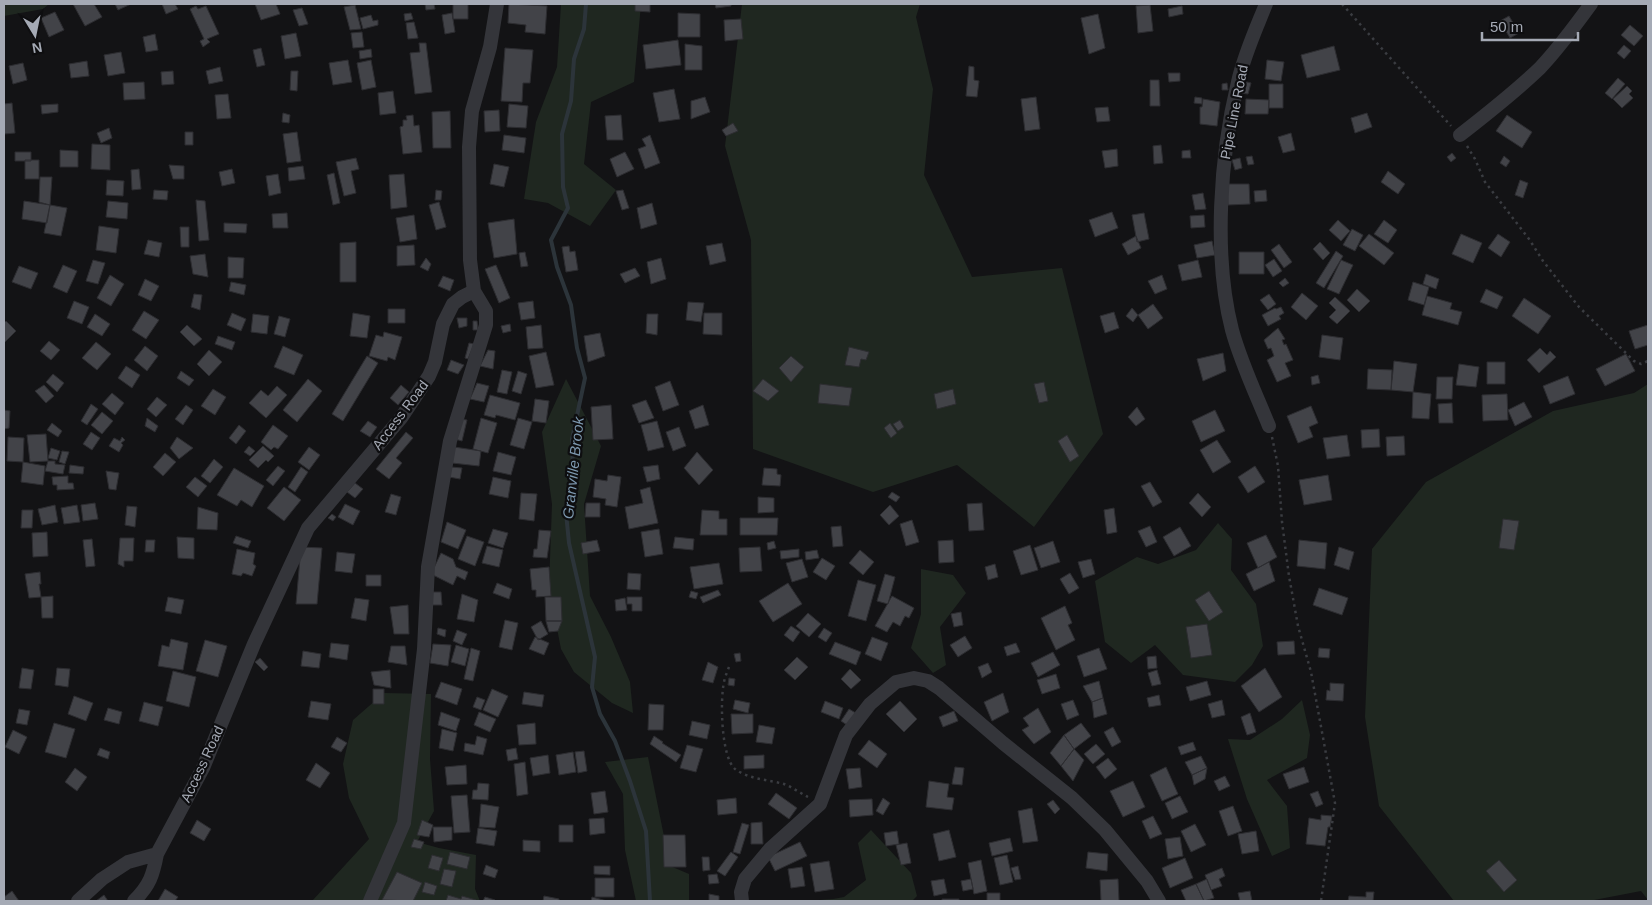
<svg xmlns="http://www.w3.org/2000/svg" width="1652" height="905" font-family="Arial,sans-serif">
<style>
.green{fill:#1f2720}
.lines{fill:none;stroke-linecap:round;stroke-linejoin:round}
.stream{stroke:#2c343a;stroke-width:4}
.building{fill:#424348;stroke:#2d2d31}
.path{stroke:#3a3c41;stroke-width:2.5;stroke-dasharray:2.5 4;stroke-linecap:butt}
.minor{stroke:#34353a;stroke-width:14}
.labels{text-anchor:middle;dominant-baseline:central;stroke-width:4.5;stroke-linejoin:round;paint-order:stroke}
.street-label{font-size:14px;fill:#a5aab5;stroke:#0e0e10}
.water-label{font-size:15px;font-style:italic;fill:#7d98af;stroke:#0e0e10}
</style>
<rect width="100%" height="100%" fill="#131315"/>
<path class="green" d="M4 4H49L43 9 4 16Z
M561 4H641L634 82 591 102 584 164 616 190 590 226 548 203 524 199 536 122 557 67Z
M742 4H920L916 17 933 89 924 175 972 277 1062 268 1103 434 1034 527 957 465 873 492 753 449 751 240 725 146Z
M566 379 601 446 584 504 590 596 611 637 630 682 633 713 612 703 574 672 561 649 549 587 552 504 542 432Z
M1648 384V900L1641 891 1589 901H1454L1379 806 1365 717 1372 549 1426 482 1553 411 1634 393Z
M1218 523 1232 539 1231 570 1256 604 1263 646 1252 665 1235 682 1183 675 1155 645 1131 663 1105 642 1095 581 1137 557 1158 564 1196 550Z
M921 569 953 575 966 593 940 627 946 665 933 673 911 648 921 614Z
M384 693 431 694 430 759 434 811 417 842 439 848 476 855 475 889 480 901H312L369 839 349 798 343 764 353 720Z
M1302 700 1310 735 1307 758 1267 780 1287 806 1290 848 1272 856 1247 799 1228 739 1250 740 1282 719Z
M648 757 670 866 689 874V901H636L625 850 623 794 605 762Z
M871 830 911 873 917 896 912 901H806L833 899 844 897 866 880 858 843Z"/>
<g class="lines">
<path class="stream" d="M586 4 584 29 574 59 571 101 562 134 563 187 568 208 551 240 557 267 571 305 577 348 585 378 572 439 573 472 566 513 569 543 595 657 592 687 600 714 615 741 630 781 646 831 650 901"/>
</g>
<path class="building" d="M73 4H94L102 17 85 26Z
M115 4H131L118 10Z
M162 4H175L178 9 166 14Z
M255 4H276L280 14 261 20Z
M425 4H434L435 9 426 10Z
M453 4H468V19H453Z
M509 4 547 6 545 34 525 32 526 25 508 23Z
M635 4H650V12L635 11Z
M715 4H731V6L716 8Z
M355 5 361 29 350 30 344 7Z
M1150 5 1153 31 1138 33 1136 6Z
M196 6 198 9 206 6 219 34 207 39 210 42 203 47 200 41 204 39 190 9Z
M1182 6 1183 14 1169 17 1168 9Z
M302 8 308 24 299 26 293 10Z
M55 12 64 30 49 37 41 18Z
M411 13 413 19 405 21 404 14Z
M452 13 455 32 445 34 442 15Z
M678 13 700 14V37H678Z
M1098 14 1105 48 1089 54 1081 18Z
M371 15 373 21 378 20V25L363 29 360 18Z
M1509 16 1519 33 1510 38 1500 21Z
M741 19 743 39 725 41 724 20Z
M414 22 418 38 408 39 406 23Z
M1630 25 1643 36 1634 46 1621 35Z
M362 32 364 47 353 48 351 33Z
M296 33 301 56 285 59 281 36Z
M155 34 158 50 146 52 143 37Z
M678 40 681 65 646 69 643 45Z
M419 43H426L432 92 415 94 410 53 420 52Z
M685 44 702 46V70H685Z
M1624 45 1631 51 1624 59 1617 53Z
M1334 46 1340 70 1307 78 1301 55Z
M261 48 265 65 257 67 253 50Z
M505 48 533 50 530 83H523L522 102 501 101Z
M371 49 372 57 360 59 359 51Z
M121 52 125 73 108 76 104 55Z
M348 60 352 82 333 85 329 63Z
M371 60 376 87 362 90 357 63Z
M1267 60 1284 62 1281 81 1265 79Z
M87 61 89 76 71 78 69 64Z
M23 63 27 80 13 84 9 66Z
M969 66 974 67V80L979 81 977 97 966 96Z
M220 67 223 81 209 84 206 71Z
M173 71 174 84 162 85 161 72Z
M291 71H298L297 91 290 90Z
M1168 73H1180V81L1169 82Z
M1618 78 1625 84 1612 99 1605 93Z
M1150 80H1159L1160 106H1150Z
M1243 81 1251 83 1248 94 1241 93Z
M144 82 145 99 124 100 123 83Z
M1227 83 1228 90H1222V84Z
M1269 84H1283V108H1269Z
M1627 86 1632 91 1629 94 1633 98 1622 108 1613 99Z
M674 89 680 119 659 122 653 93Z
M393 91 396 113 380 115 378 93Z
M228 94 231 118 217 119 215 95Z
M705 97 710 112 691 119V101Z
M1036 97 1040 129 1025 131 1021 99Z
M1195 97 1202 98V104L1194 103Z
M1203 99 1220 102 1217 126 1200 124V107H1202Z
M1246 99 1269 100 1268 114H1245Z
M12 103 15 133 4 134V104Z
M58 104V112L42 114 41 105Z
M509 104 528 106 526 128 507 127Z
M1108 107 1110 121 1097 122 1095 108Z
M499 110 500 131 485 132 484 111Z
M450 111 451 148H433L432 112Z
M283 113 290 115 289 123 282 122Z
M1367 113 1372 127 1355 133 1351 118Z
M413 115 414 126 419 125 422 152 403 154 400 127 403 126V120H407L406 116Z
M621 115 623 140H607L605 116Z
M1507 115 1532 132 1522 148 1496 131Z
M733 123 738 131 726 136 722 130Z
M109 128 112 138 101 143 97 133Z
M185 132H193V145H185Z
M297 132 301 161 287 163 283 134Z
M1291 133 1295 150 1283 153 1278 137Z
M504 135 526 138 524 153 502 150Z
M650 135 660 163 645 169 638 149 646 146 642 139Z
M92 144 110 145V170L91 169Z
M1161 145 1163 163 1154 164 1153 146Z
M1117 149 1118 166 1105 168 1102 151Z
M60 150 78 151V167H60Z
M1190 150 1191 158H1182V151Z
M15 152H31V161H15Z
M625 152 634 169 617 177 610 159Z
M1452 153 1456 158 1451 162 1447 157Z
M1252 156 1254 164 1248 165 1246 157Z
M1504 156 1510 161 1506 167 1500 163Z
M356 158 359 169 351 171 356 193 344 196 336 162Z
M1240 158 1242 168 1235 170 1232 160Z
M25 160H39V179H25Z
M494 164 509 167 504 187 490 184Z
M169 165 184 166V179H173Z
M303 166 305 179 289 181 288 168Z
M139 169 141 189 132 190 131 170Z
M232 169 235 183 222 186 219 172Z
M1388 171 1405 184 1398 194 1381 182Z
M334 173 340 203 333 205 327 175Z
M278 174 281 193 269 196 266 176Z
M404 174 407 207 391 209 389 175Z
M40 177H52L50 205 39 202Z
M107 180 124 181 123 196 106 195Z
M1520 180 1528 183 1523 198 1515 195Z
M1227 184H1249L1250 204 1228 205Z
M154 190 168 191 167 200 153 199Z
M436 190 442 191 441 200H435Z
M623 190 629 208 622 210 616 191Z
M1266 190 1267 201 1255 202 1254 191Z
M1203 193 1206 209 1195 210 1192 195Z
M196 200 205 201 209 240 199 241Z
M24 201 50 205 47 223 22 219Z
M108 201 128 203 127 219 106 217Z
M439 202 446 227 436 230 429 205Z
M652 203 657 224 641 229 637 208Z
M50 205 67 208 61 236 44 233Z
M1112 212 1118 228 1095 237 1089 220Z
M287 213 288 228H273L272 214Z
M1144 213 1149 239 1137 242 1132 215Z
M414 215 417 239 400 242 396 218Z
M1204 215 1205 227 1191 228 1190 216Z
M514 219 517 254 494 258 488 223Z
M1338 220 1350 231 1341 241 1329 230Z
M1384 220 1397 230 1388 243 1374 234Z
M224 223 247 224 246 233 224 232Z
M99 226 119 229 116 253 96 250Z
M180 227H189V247H181Z
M1352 229 1363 235 1355 251 1343 245Z
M1369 234 1394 253 1384 265 1359 246Z
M1461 234 1482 243 1473 263 1452 254Z
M1498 234 1510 242 1501 257 1488 248Z
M1136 236 1141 248 1128 255 1122 244Z
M148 240 162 243 159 257 144 254Z
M1212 241 1215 255 1197 258 1194 245Z
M356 242V282H340V243Z
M1320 242 1330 253 1323 260 1313 249Z
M722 243 726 261 710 265 706 246Z
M1279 244 1292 262 1284 268 1271 250Z
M414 245 415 265 397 266V246Z
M569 246 570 252 575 251 578 270 566 272 562 247Z
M1336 251 1343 256 1324 288 1316 283Z
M525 252 528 266 521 267 519 253Z
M1239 252H1264V274H1239Z
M205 254 208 277 193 274 190 256Z
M228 257 244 258 243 278H228Z
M426 258 431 264 428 271 420 267Z
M661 258 666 279 651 284 647 262Z
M1274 259 1282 271 1273 277 1265 265Z
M93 260 105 263 98 284 86 281Z
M1198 260 1202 277 1182 281 1178 265Z
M1341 260 1353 265 1339 294 1327 289Z
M63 265 77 271 67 293 53 287Z
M496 265 510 298 499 303 485 269Z
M19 266 38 273 31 289 12 282Z
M635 268 640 276 625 283 620 274Z
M1426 274 1439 279 1436 289 1423 284Z
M110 275 124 284 111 306 97 298Z
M1162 275 1167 289 1155 294 1148 281Z
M443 276 454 280 450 291 438 286Z
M1285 278 1289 283 1283 287 1279 283Z
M145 279 159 286 151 301 138 295Z
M231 282 246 285 244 295 229 291Z
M1413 282 1429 287 1424 305 1408 300Z
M1357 289 1370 301 1359 312 1347 300Z
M1486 289 1503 297 1497 309 1480 302Z
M1302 293 1318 306 1306 320 1291 307Z
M194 294 202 295 200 310 191 307Z
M1269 294 1276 304 1268 310 1260 300Z
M1427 296 1452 303 1450 309 1462 312 1458 325 1422 315Z
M1335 297 1350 311 1337 324 1329 317 1336 310 1329 303Z
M1524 298 1551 316 1538 334 1512 316Z
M74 301 89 307 82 324 67 318Z
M533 301 535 318 521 320 518 303Z
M688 302 704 303 701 322 686 320Z
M1153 304 1163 318 1148 329 1138 315Z
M1281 307 1284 313 1279 316 1281 319 1268 326 1262 315 1275 308 1276 309Z
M1132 308 1138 315 1133 322 1126 316Z
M388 309H405V323H388Z
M144 311 159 320 146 339 132 330Z
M1114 312 1119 328 1105 333 1100 316Z
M232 313 246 319 241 331 227 325Z
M353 313 370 316 367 338 350 336Z
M704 313H722V335L703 334Z
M95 314 110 324 102 336 87 327Z
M253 314 269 316 267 334 251 332Z
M647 314H658L657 335 646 333Z
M279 316 290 319 285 337 274 334Z
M457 318H467V326L459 328Z
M6 321 16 331 4 343V323Z
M473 321H477L478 330H473Z
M510 324 511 331 503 333 501 326Z
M187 325 202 339 194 346 180 332Z
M541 325 543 348 528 349 526 327Z
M1648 325V345L1635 349 1629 331Z
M1278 328 1285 339 1282 340 1284 345 1286 344 1293 360 1285 363 1291 376 1277 382 1267 360 1274 356 1271 348 1268 349 1264 340Z
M384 332 402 337 395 360 388 357 387 361 369 356 376 335 383 337Z
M600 333 605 356 588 362 584 336Z
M1322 335 1343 338 1340 360 1319 357Z
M218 336 235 342 232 350 215 344Z
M49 341 60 350 51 360 40 351Z
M96 342 111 354 97 370 82 358Z
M469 343 474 344 468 359 465 358Z
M145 346 158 356 147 371 134 360Z
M283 346 303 355 294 375 274 367Z
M849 347 869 352 866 360 861 359 859 367 845 365Z
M1540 348 1547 355 1550 351 1556 357 1539 373 1527 360Z
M209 350 222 362 209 376 197 364Z
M488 350 495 351 493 369 480 366Z
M546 352 554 385 536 388 529 356Z
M1223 353 1226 371 1203 381 1197 359Z
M1626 354 1635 371 1605 386 1596 369Z
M367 356 378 363 343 421 332 414Z
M791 356 804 367 791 382 779 368Z
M451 360 464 365 458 374 447 370Z
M1394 361 1417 364 1413 392 1391 390Z
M1487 362H1505V384H1487Z
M1459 364 1479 367 1476 387 1456 385Z
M126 366 140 375 132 388 118 378Z
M1368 369 1392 370 1391 390 1367 389Z
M502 370 512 372 507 394 497 392Z
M181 371 194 380 189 386 177 378Z
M518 371 527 374 521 394 512 391Z
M53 374 64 383 57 392 46 382Z
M1318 375 1320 383 1312 385 1311 377Z
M1568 376 1575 394 1550 404 1543 386Z
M1437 377H1453L1452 399H1436Z
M308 379 322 391 297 422 283 410Z
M763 379 779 391 768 401 753 391Z
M670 381 679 405 663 411 655 387Z
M1044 382 1048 401 1039 403 1034 384Z
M477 383 489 386 484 402 470 399Z
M820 384 852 388 849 406 818 403Z
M44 385 54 396 46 403 35 391Z
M401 385 409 392 398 405 390 398Z
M277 386 287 395 266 418 249 403 261 390 268 396Z
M213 389 226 397 215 415 201 406Z
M953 389 956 404 937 409 934 394Z
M1413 392 1431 394 1429 419 1412 418Z
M112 393 124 403 115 415 102 404Z
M1507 394 1508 420 1483 421 1482 395Z
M490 395 520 403 515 420 496 415 495 418 484 415Z
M157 397 167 405 156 417 147 409Z
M535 399 549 401 546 423 532 421Z
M646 400 654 418 639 423 632 405Z
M1524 402 1532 417 1515 426 1508 410Z
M1452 403 1453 423H1439L1438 404Z
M91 404 98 409 87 425 81 421Z
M186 405 193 410 183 425 175 419Z
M611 405 613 439 593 440 591 407Z
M703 405 709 425 695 429 689 411Z
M1311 406 1318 423 1309 427 1313 437 1298 443 1287 416Z
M1137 407 1145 419 1136 426 1128 417Z
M4 410 10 411 9 428 4 429Z
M1215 410 1225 431 1201 442 1192 421Z
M102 412 113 421 102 434 91 425Z
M147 418 158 426 155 432 145 426Z
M481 418 497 423 488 453 473 449Z
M518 418 532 422 524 449 510 445Z
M460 419 467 420 462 441 455 439Z
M900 420 904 427 898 431 893 424Z
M368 421 377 427 370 437 360 431Z
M657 421 664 447 648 451 641 425Z
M52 423 62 431 58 437 47 430Z
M890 423 897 433 891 438 884 428Z
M239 425 246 431 236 444 229 438Z
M273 425 288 436 278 449 274 447 271 450 261 442Z
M679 427 686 446 673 451 666 432Z
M1379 429 1380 447 1362 448 1361 430Z
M91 432 100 438 92 450 83 444Z
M406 432 413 438 396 458 402 463 389 479 376 469Z
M46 434 48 461 30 462 27 435Z
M1067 435 1079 456 1070 462 1058 441Z
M1347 435 1350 456 1327 459 1323 438Z
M1404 436 1405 455 1387 456 1386 437Z
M8 437 24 438 23 462 7 461Z
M122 437 125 440 121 443 123 445 119 452 109 446 114 438 120 441Z
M177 437 193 448 179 459 170 448Z
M1217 440 1231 462 1213 473 1200 450Z
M249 446 255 451 250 456 244 452Z
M263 446 274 456 268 462 266 460 258 468 249 460Z
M309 447 320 455 309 470 298 462Z
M454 447 481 451 479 466 452 463Z
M51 448 60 451 57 460 48 458Z
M62 451 69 452 65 464 59 462Z
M498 452 516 457 511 475 493 471Z
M697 452 713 470 699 485 684 468Z
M165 453 176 462 163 476 153 467Z
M214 459 223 467 210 483 201 476Z
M48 461H55V464L65 465 63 474 45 471Z
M23 462 45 466 43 485 21 482Z
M70 465 84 467 83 474 69 473Z
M658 465 660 479 647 482 643 467Z
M278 466 285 471 273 486 266 480Z
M1255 466 1265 482 1248 493 1238 477Z
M301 467 308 472 295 492 288 487Z
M451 467 462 468 460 479 449 477Z
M234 468 264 486 252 507 241 500 237 506 217 495Z
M764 468 777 469V474L781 475 780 486 762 485Z
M106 471 119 473 116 490 109 489Z
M608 475 621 477 617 507 605 505 606 499 593 497 595 479 607 481Z
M1328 475 1332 500 1304 505 1299 480Z
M68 476V483H73L74 489 57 490V485H53L52 477Z
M195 477 207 486 198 497 186 487Z
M493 477 511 481 508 498 489 494Z
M1150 482 1162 502 1153 507 1141 486Z
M355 483 363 489 355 498 347 492Z
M284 487 301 500 284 521 267 508Z
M650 487 658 523 629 529 625 507 643 503 640 490Z
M892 492 900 497 896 502 888 497Z
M521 493 537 494 534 521 519 519Z
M1198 493 1211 507 1202 517 1189 503Z
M391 494 401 497 396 515 385 512Z
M758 497 774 498V512L758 513Z
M95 503 98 519 83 521 81 505Z
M586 503H600V517H585Z
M982 503 984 530 969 531 967 504Z
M345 504 360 511 353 525 338 517Z
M55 505 58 522 42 525 38 509Z
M77 505 80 522 64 524 61 508Z
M890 505 899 516 889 525 880 515Z
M127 506 137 507 135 527 125 525Z
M198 507 218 513 217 530 197 529Z
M1114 508 1117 532 1107 534 1104 510Z
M22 510H33L32 528H21Z
M702 510 719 511V519H727V535H700Z
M332 514 336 517 333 521 328 518Z
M740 518H778L777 535H740Z
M1503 519 1519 521 1514 550 1499 548Z
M912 520 919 542 906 546 900 524Z
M447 522 466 530 458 549 441 542Z
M841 526 843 546 833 547 831 527Z
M1150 526 1157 542 1146 547 1138 531Z
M1180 527 1191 546 1174 556 1163 537Z
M493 529 508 533 503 548 488 543Z
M659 529 663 554 645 557 641 532Z
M539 530 551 531 547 558 533 557 534 549H537Z
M47 532 48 556 33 557 32 533Z
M1266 535 1277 557 1258 568 1247 543Z
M236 536 251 541 248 548 233 543Z
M467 536 484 542 475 566 458 559Z
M177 537 194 538V559L178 558Z
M675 537 694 539 693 550 673 548Z
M120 538H134L133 561H124V567L118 564Z
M92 539 95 566 86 567 83 540Z
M146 540H155L154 552H145Z
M597 540 600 551 583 554 581 543Z
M953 540 954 562 939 563 938 541Z
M1299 540 1327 543 1325 569 1297 566Z
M774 541 776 548 768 550 767 543Z
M1053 541 1060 562 1041 568 1034 548Z
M1030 545 1038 570 1021 575 1013 551Z
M487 546 503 550 499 567 482 563Z
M301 547 322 548 317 604H296Z
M760 547 762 571 740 572 739 548Z
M1339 547 1354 552 1349 570 1334 565Z
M237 549 255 553 253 564 256 566 252 576 243 573 241 576 232 574Z
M799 549V557L781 559 780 551Z
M817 550 819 558 806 560 805 552Z
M860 550 874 562 863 575 849 563Z
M337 552 355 554 352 573 335 571Z
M441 553 453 559 456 567 468 572 465 580 457 576 453 585 431 574Z
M822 558 835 566 826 580 813 572Z
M802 559 808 577 792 582 786 563Z
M1091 559 1095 574 1083 578 1078 562Z
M1269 562 1275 581 1254 591 1246 574Z
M719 563 723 584 694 589 690 567Z
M995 564 998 577 988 580 985 567Z
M549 567 551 596 536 597V590H532L530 569Z
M40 572 41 584H39L41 597 29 598 25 574Z
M628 573 641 574 640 590 627 589Z
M1070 573 1079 588 1069 594 1060 579Z
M885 574 895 577 888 604 877 601Z
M366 575H381V586H366Z
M858 580 876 585 866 621 848 616Z
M497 583 512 589 509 599 493 593Z
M788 583 802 604 773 622 759 601Z
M1319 588 1348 598 1342 615 1313 605Z
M718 590 721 595 703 603 700 597Z
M691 591 698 593 696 599 689 597Z
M1209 591 1223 612 1209 621 1195 600Z
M427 592H441L442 605H428Z
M462 594 478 600 474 622 457 619Z
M53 596V618H42L41 597Z
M892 596 914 608 909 618 905 616 900 626 893 622 887 632 875 626Z
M168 597 184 600 181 614 165 611Z
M545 597H561L562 621H546Z
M627 597H642V611H632V604H627Z
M355 598 369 600 366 621 351 618Z
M625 598 627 610 616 611 615 600Z
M408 605 409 634H394L390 607Z
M1065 606 1072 623 1068 625 1075 640 1056 650 1041 618Z
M961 612 963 625 954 627 951 614Z
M808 613 821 624 809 637 796 626Z
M505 620 518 623 512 650 499 647Z
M541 621 548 634 538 640 531 627Z
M546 621H562L558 631 549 632Z
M1207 624 1212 655 1191 658 1186 627Z
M791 626 800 632 793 642 784 635Z
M438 628 446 630 445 637 437 634Z
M824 628 832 633 826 642 818 637Z
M457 630 467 634 462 645 453 641Z
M965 636 972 648 958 657 950 645Z
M535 637 549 643 544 655 529 649Z
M872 637 888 643 881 661 865 654Z
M171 639 188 643 183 670 158 666 162 645 169 647Z
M205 640 227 646 218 677 196 671Z
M1294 641 1295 654 1278 655 1277 642Z
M835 642 861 652 856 665 829 654Z
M331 643 349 645 347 660 329 657Z
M1016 643 1020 652 1007 656 1004 647Z
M433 644 451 645 448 666 430 663Z
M456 645 469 649 465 666 451 662Z
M391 646H405L407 665 388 662Z
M471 648 480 651 473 681 464 679Z
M1099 648 1107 669 1084 677 1077 656Z
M1319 648 1330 649 1329 658 1318 657Z
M303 651 321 654 319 668 301 666Z
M1053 652 1060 665 1038 677 1031 663Z
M740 653 741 661 736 662 734 654Z
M1156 656 1157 668 1148 669 1147 657Z
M797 657 808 667 795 680 784 670Z
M260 658 268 667 264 671 255 662Z
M708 662 718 667 713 683 702 680Z
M988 663 992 672 982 678 978 667Z
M22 668 34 670 31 689 19 688Z
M57 668 70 669 68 687 55 685Z
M1265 668 1282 697 1259 712 1241 686Z
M850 669 861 680 851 689 841 679Z
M390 670 391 688 374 685 371 672Z
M1157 670 1161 684 1152 686 1148 673Z
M173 671 196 677 189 707 166 701Z
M1056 674 1060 688 1042 694 1037 680Z
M729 678 735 679 734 686 728 685Z
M1099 681 1103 698 1092 702 1083 686Z
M1207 681 1211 695 1190 701 1186 687Z
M441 682 462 689 457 705 435 697Z
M1330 683 1344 684 1343 701 1326 700 1327 690 1330 691Z
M373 689H384V704H373Z
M492 689 508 696 498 717 483 710Z
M524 692 544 695 542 707 522 704Z
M1003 693 1009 712 992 721 984 702Z
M1159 695 1161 705 1149 707 1147 698Z
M74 696 93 703 86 721 68 714Z
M477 697 485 700 481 710 473 707Z
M1103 698 1107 714 1094 718 1092 702Z
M735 700 750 703 748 713 733 709Z
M1073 700 1079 715 1067 720 1061 704Z
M1222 700 1225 715 1212 718 1208 704Z
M311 701 331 704 328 720 308 717Z
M825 701 843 708 839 719 821 712Z
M900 701 917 719 904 732 886 714Z
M144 702 163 707 158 726 139 721Z
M649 704 664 705 663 730H648Z
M108 708 122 712 119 724 104 720Z
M1038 708 1051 732 1034 744 1022 730 1029 726 1023 718Z
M19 709 30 711 27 725 16 723Z
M849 709 859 715 850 727 841 721Z
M954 711 958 721 943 727 939 717Z
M441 712 460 719 456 731 438 725Z
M479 712 496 719 490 732 474 725Z
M1250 713 1256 732 1247 735 1241 717Z
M731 714H753V733L732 734Z
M692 721 710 725 707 739 689 735Z
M54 723 75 729 66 758 45 752Z
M535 723 536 744 519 745 517 725Z
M1081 723 1091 736 1074 749 1064 735Z
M759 725 775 728 772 744 756 742Z
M1113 727 1121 742 1112 747 1104 732Z
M442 729 457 733 453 751 439 748Z
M13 730 27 737 19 754 5 747Z
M1064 735 1074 749 1061 766 1050 753Z
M477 736 487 739 483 755 464 751 465 743 475 745Z
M654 736 663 742 662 743 681 755 676 762 650 744Z
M337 737 347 743 341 752 331 747Z
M869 740 887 754 877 768 858 754Z
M1193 742 1196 750 1181 755 1178 747Z
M1096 744 1105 754 1093 764 1084 754Z
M687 745 703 749 696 772 680 768Z
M100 748 110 752 108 759 97 755Z
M516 748 518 759 508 761 506 750Z
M1074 749 1084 760 1073 781 1061 766Z
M584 751 587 771 578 773 575 752Z
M573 752 576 772 559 775 556 755Z
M548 755 550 773 533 776 530 758Z
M764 755V768L744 769V756Z
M1201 756 1207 768 1192 775 1185 762Z
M1108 758 1117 769 1105 779 1096 767Z
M525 762 528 794 517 796 514 764Z
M316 763 330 773 320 788 306 780Z
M466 765 467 784 447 785 445 767Z
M955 767 964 768 962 785 952 784Z
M1166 767 1178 794 1162 801 1150 775Z
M1304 767 1309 782 1289 789 1283 774Z
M75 768 87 777 77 791 65 782Z
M860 768 862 787 849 789 846 769Z
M1207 768 1205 779 1194 785 1192 775Z
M1225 776 1230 786 1219 791 1214 781Z
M929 781 949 784 947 797 954 798 952 810 926 807Z
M1133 781 1145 807 1123 817 1110 791Z
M478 783 489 784 488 800 472 799 473 790H477Z
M605 791 608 812 594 814 591 793Z
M1318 791 1323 804 1316 807 1310 794Z
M776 793 797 808 789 819 768 804Z
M467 795 470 832 454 833 451 796Z
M1180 796 1188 812 1172 819 1165 803Z
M736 798 737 813 718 815 717 800Z
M883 798 890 803 883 815 876 811Z
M872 799 873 815 850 817 849 800Z
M1053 800 1060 809 1055 814 1047 804Z
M481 804 499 807 495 828 479 827Z
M1233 806 1242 831 1228 836 1219 811Z
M1032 808 1038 841 1023 843 1018 811Z
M1321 815 1332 816 1330 827H1328L1325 846 1306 844 1309 818 1321 820Z
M1153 816 1162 834 1150 839 1142 821Z
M604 818 605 833 590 835 589 819Z
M197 820 211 829 204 841 190 833Z
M422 820 433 825 429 837 417 835Z
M762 822 763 844H751V823Z
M742 823 749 825 740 854 733 852Z
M1195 824 1206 845 1191 852 1181 831Z
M559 825H573V842H559Z
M433 827H452V840L434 842Z
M478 828 497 831 494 846 476 843Z
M949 830 956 857 939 861 933 834Z
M897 831 899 844 886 846 884 833Z
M1256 831 1259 851 1242 854 1238 834Z
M663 835H685L686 867H664Z
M1180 837 1183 856 1168 859 1165 839Z
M1010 838 1013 851 992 856 989 843Z
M414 839 424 842 421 849 411 847Z
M523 840 540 841V852L523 851Z
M800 842 807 856 775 871 768 857Z
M907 843 911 863 901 865 896 845Z
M450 852 470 857 467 869 447 864Z
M731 852 738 857 725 876 717 871Z
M1088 852 1108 854 1107 871 1086 868Z
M432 855 443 858 439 871 428 868Z
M1007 855 1013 882 1000 885 994 858Z
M702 857H709L710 870 703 871Z
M1185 858 1193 878 1170 888 1162 868Z
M981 860 987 891 974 894 968 863Z
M1499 860 1517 880 1504 892 1486 871Z
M829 861 834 889 815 892 810 864Z
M486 865 498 870 495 878 483 874Z
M594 866H610V875L594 874Z
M1018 866 1021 879 1015 880 1011 868Z
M802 867 805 886 791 888 788 869Z
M1222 868 1225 876 1219 879 1222 886 1211 890 1205 875Z
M444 869 456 871 452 887 440 884Z
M397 872 422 883 413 901 382 900Z
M717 874 719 883 709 884 708 875Z
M595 878H614V897H595Z
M944 879 947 893 934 896 931 881Z
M971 879 973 889 963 891 961 881Z
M1118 879 1119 901H1101L1100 880Z
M1207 879 1214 898 1204 901 1196 884Z
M425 882 437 886 434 895 422 892Z
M1196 884 1204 901H1186L1181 890Z
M165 889 178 897 175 901H158Z
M12 891 19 901H4V897Z
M1250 891 1252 901H1240L1238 893Z
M1366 892H1374L1373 901H1348L1349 896 1366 897Z
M987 893H1000V901H987Z
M709 894 719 896V901H709Z
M104 895 108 901H96Z
M448 895 461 899 462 896 476 900 475 901H446Z
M544 896 559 899V901H543Z
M485 897 495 900V901H483Z
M592 897 607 901H591Z
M942 899H959V901H942Z"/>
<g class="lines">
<path class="path" d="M1342 4 1451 126
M1467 146 1475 159 1485 182 1529 239 1543 261 1579 307 1634 361 1641 364 1648 361
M1272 437 1278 466 1282 522 1289 576 1298 626 1311 672 1335 803 1321 901
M729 667C727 672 725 677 724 682 720 700 721 757 735 769 748 779 769 780 784 784 792 787 800 793 808 797"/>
<path class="minor" d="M1266 4C1256 29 1244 55 1238 82 1220 156 1213 256 1232 330 1241 363 1256 394 1269 426
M1460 135C1487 114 1515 92 1540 68 1559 48 1575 26 1591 4
M78 901 102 879 128 862 157 854 203 768 254 644 308 528 401 418 429 376 435 362 443 324 453 304 462 297 474 291
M134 901C150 885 153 875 157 854
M370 901 404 823 424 649 428 567 450 441 486 325V311L474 291 470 260 469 147 472 111 490 47 497 4
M742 901 741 892 745 879 770 849 820 804 846 735 870 704 896 682 914 678 928 681 939 688 1003 743 1072 798 1105 830 1147 881 1159 901"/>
</g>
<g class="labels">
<g class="street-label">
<text transform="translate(1234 112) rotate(-79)">Pipe Line Road</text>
<text transform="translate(400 415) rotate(-53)">Access Road</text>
<text transform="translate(202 764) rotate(-65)">Access Road</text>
</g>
<g class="water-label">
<text transform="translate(573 468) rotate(-84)">Granville Brook</text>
</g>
</g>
<rect width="1652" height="905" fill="none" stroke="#a5aab5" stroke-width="10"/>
<g transform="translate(35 35) rotate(170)" stroke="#0e0e10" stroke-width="4" paint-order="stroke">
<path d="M0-4L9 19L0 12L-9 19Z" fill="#a5aab5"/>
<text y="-8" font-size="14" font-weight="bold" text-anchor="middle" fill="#a5aab5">N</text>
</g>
<path d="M1482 32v8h96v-8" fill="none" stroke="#a5aab5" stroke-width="2.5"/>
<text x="1490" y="32" font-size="15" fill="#a5aab5" stroke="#0e0e10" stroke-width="4" paint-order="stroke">50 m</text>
</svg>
